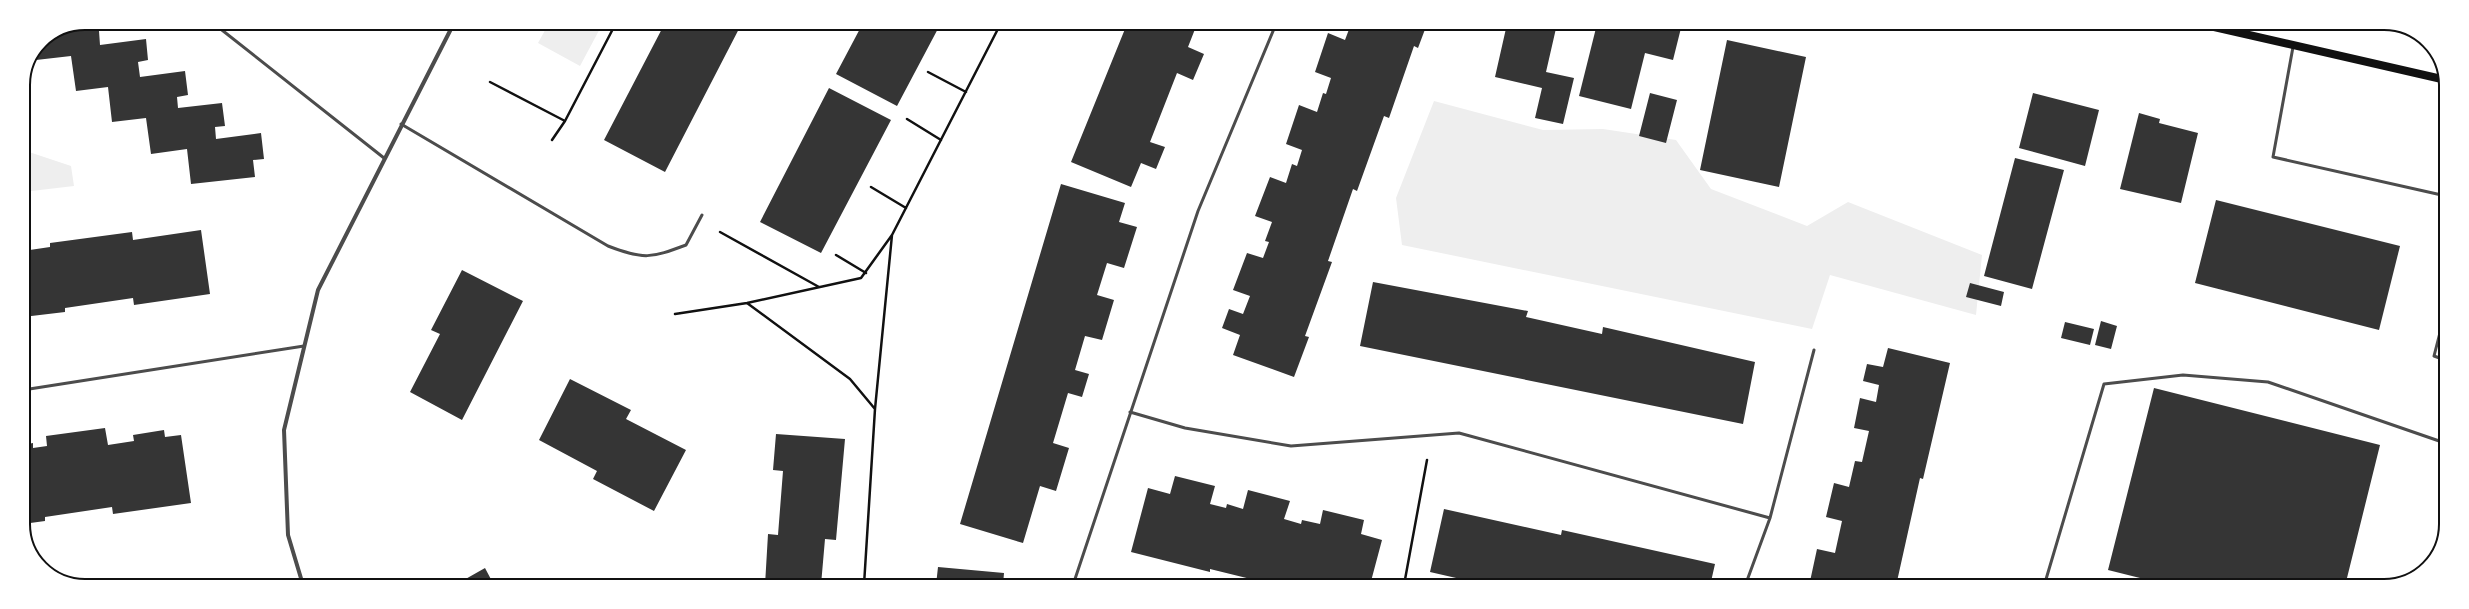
<svg xmlns="http://www.w3.org/2000/svg" width="2469" height="609" font-family="Arial,sans-serif">
<style>
.green{fill:#eee}
.building{fill:#353535}
.lines{fill:none;stroke-linecap:round;stroke-linejoin:round}
.path{stroke:#111;stroke-width:2.5}
.service{stroke:#4c4c4c;stroke-width:3}
.minor{stroke:#4c4c4c;stroke-width:4}
.secondary{stroke:#111;stroke-width:8}
.rim{fill:none;stroke:#111;stroke-width:2}
</style>
<rect width="100%" height="100%" fill="#fff"/>
<path class="green" d="M549 23H603L580 66 538 43Z
M1434 101 1543 130 1603 129 1676 140 1711 189 1807 226 1848 202 1982 255 1976 315 1830 275 1812 329 1402 245 1396 198Z
M23 150 71 166 74 186 23 192Z"/>
<path class="building" d="M85 23H108L109 30 99 31 100 45 146 39 148 60 138 62 140 77 185 71 188 95 177 97 178 108 222 103 225 126 215 127 216 139 261 133 264 159 253 160 255 177 191 184 187 149 151 154 146 118 112 122 108 87 76 91 71 56 36 60 35 56 41 41Z
M295 23H304L301 28Z
M665 23H742L665 172 604 140Z
M863 23H941L897 106 836 74Z
M1127 24H1197L1188 47 1204 54 1193 80 1177 73 1150 142 1165 147 1156 169 1141 163 1131 187 1071 162Z
M1351 24H1427L1418 48 1414 46 1389 118 1384 116 1357 191 1353 189 1328 261 1332 262 1305 336 1309 337 1294 377 1233 355 1240 335 1222 328 1229 309 1243 314 1250 296 1233 290 1247 253 1263 258 1269 242 1265 241 1272 222 1255 216 1270 177 1286 183 1292 164 1297 166 1302 150 1286 144 1299 105 1317 112 1323 93 1326 94 1331 78 1315 72 1328 33 1345 40Z
M1507 24H1557L1546 72 1574 78 1563 124 1535 118 1542 88 1495 77Z
M1597 24H1682L1673 60 1645 53 1631 109 1579 96Z
M1727 40 1806 57 1779 187 1700 170Z
M829 88 891 120 821 253 760 222Z
M1650 93 1677 100 1666 143 1639 136Z
M2033 93 2099 110 2085 166 2019 148Z
M2139 113 2160 119 2159 123 2198 133 2181 203 2120 189Z
M2015 158 2064 170 2032 289 1984 276Z
M1061 184 1125 203 1119 222 1137 227 1124 268 1107 263 1097 295 1114 300 1102 340 1085 336 1075 370 1089 374 1082 397 1068 393 1053 443 1069 448 1056 491 1040 486 1023 543 960 524Z
M2216 200 2400 246 2379 330 2195 283Z
M201 230 210 294 134 305 133 298 65 308V312L23 317V251L50 247V243L132 232 133 240Z
M462 270 523 301 462 420 410 392 440 334 431 330Z
M1373 282 1528 311 1526 317 1602 334 1603 327 1755 362 1743 424 1360 346Z
M1970 283 2004 292 2001 306 1966 297Z
M2101 321 2117 326 2111 349 2095 345Z
M2065 322 2094 329 2090 345 2061 338Z
M1888 348 1950 363 1923 479 1920 478 1896 586H1809L1817 549 1835 553 1842 521 1826 517 1834 483 1849 487 1855 461 1862 462 1869 431 1854 428 1860 398 1876 402 1879 385 1863 381 1867 364 1883 367Z
M570 379 631 410 626 419 686 450 654 511 593 479 597 471 539 440Z
M2154 388 2380 445 2345 586H2172L2108 570Z
M105 428 108 445 134 441 133 435 164 430 165 437 181 435 191 503 113 514 112 507 45 517V521L23 524V445L33 443V448L47 446 46 436Z
M776 434 845 439 836 540 825 539 821 585H765L768 534 778 535 783 471 773 470Z
M1175 476 1215 486 1210 504 1226 508 1227 504 1243 509 1248 490 1290 501 1284 519 1301 524 1302 520 1320 524 1323 510 1364 520 1361 534 1382 540 1370 585H1275L1210 569V572L1131 552 1148 488 1170 494Z
M1444 509 1561 535 1562 530 1715 564 1710 586H1491L1430 572Z
M938 567 1004 573 1003 585H936Z
M485 568 494 585H455Z"/>
<g class="lines">
<path class="path" d="M994 23 1000 27
M928 72 966 92
M490 82 565 121
M907 119 941 140
M552 140 565 121 616 23
M871 187 906 208
M720 232 819 287
M836 255 866 273
M747 303 850 379 875 409
M675 314 747 303 861 278 892 235 1001 23
M864 585 875 409 892 235
M1404 585 1427 460"/>
<path class="service" d="M213 23 384 158
M2293 47 2273 157 2446 196
M401 124 608 246C644 260 651 258 686 245L702 215
M2445 360 2434 356 2445 313
M23 390 304 346
M1130 412 1185 428 1291 446 1459 433 1770 518
M1073 585 1198 211 1276 24
M1745 586 1770 518 1814 350
M2044 586 2104 384 2183 375 2268 382 2445 443"/>
<path class="minor" d="M303 585 288 535 284 430 318 290 454 23"/>
<path class="secondary" d="M2201 24 2446 80"/>
</g>
<path d="M0 0H2469V609H0ZM85 30H2384A55 55 0 0 1 2439 85V524A55 55 0 0 1 2384 579H85A55 55 0 0 1 30 524V85A55 55 0 0 1 85 30Z" fill="#fff" fill-rule="evenodd"/>
<path class="rim" d="M85 30H2384A55 55 0 0 1 2439 85V524A55 55 0 0 1 2384 579H85A55 55 0 0 1 30 524V85A55 55 0 0 1 85 30Z"/>
</svg>
